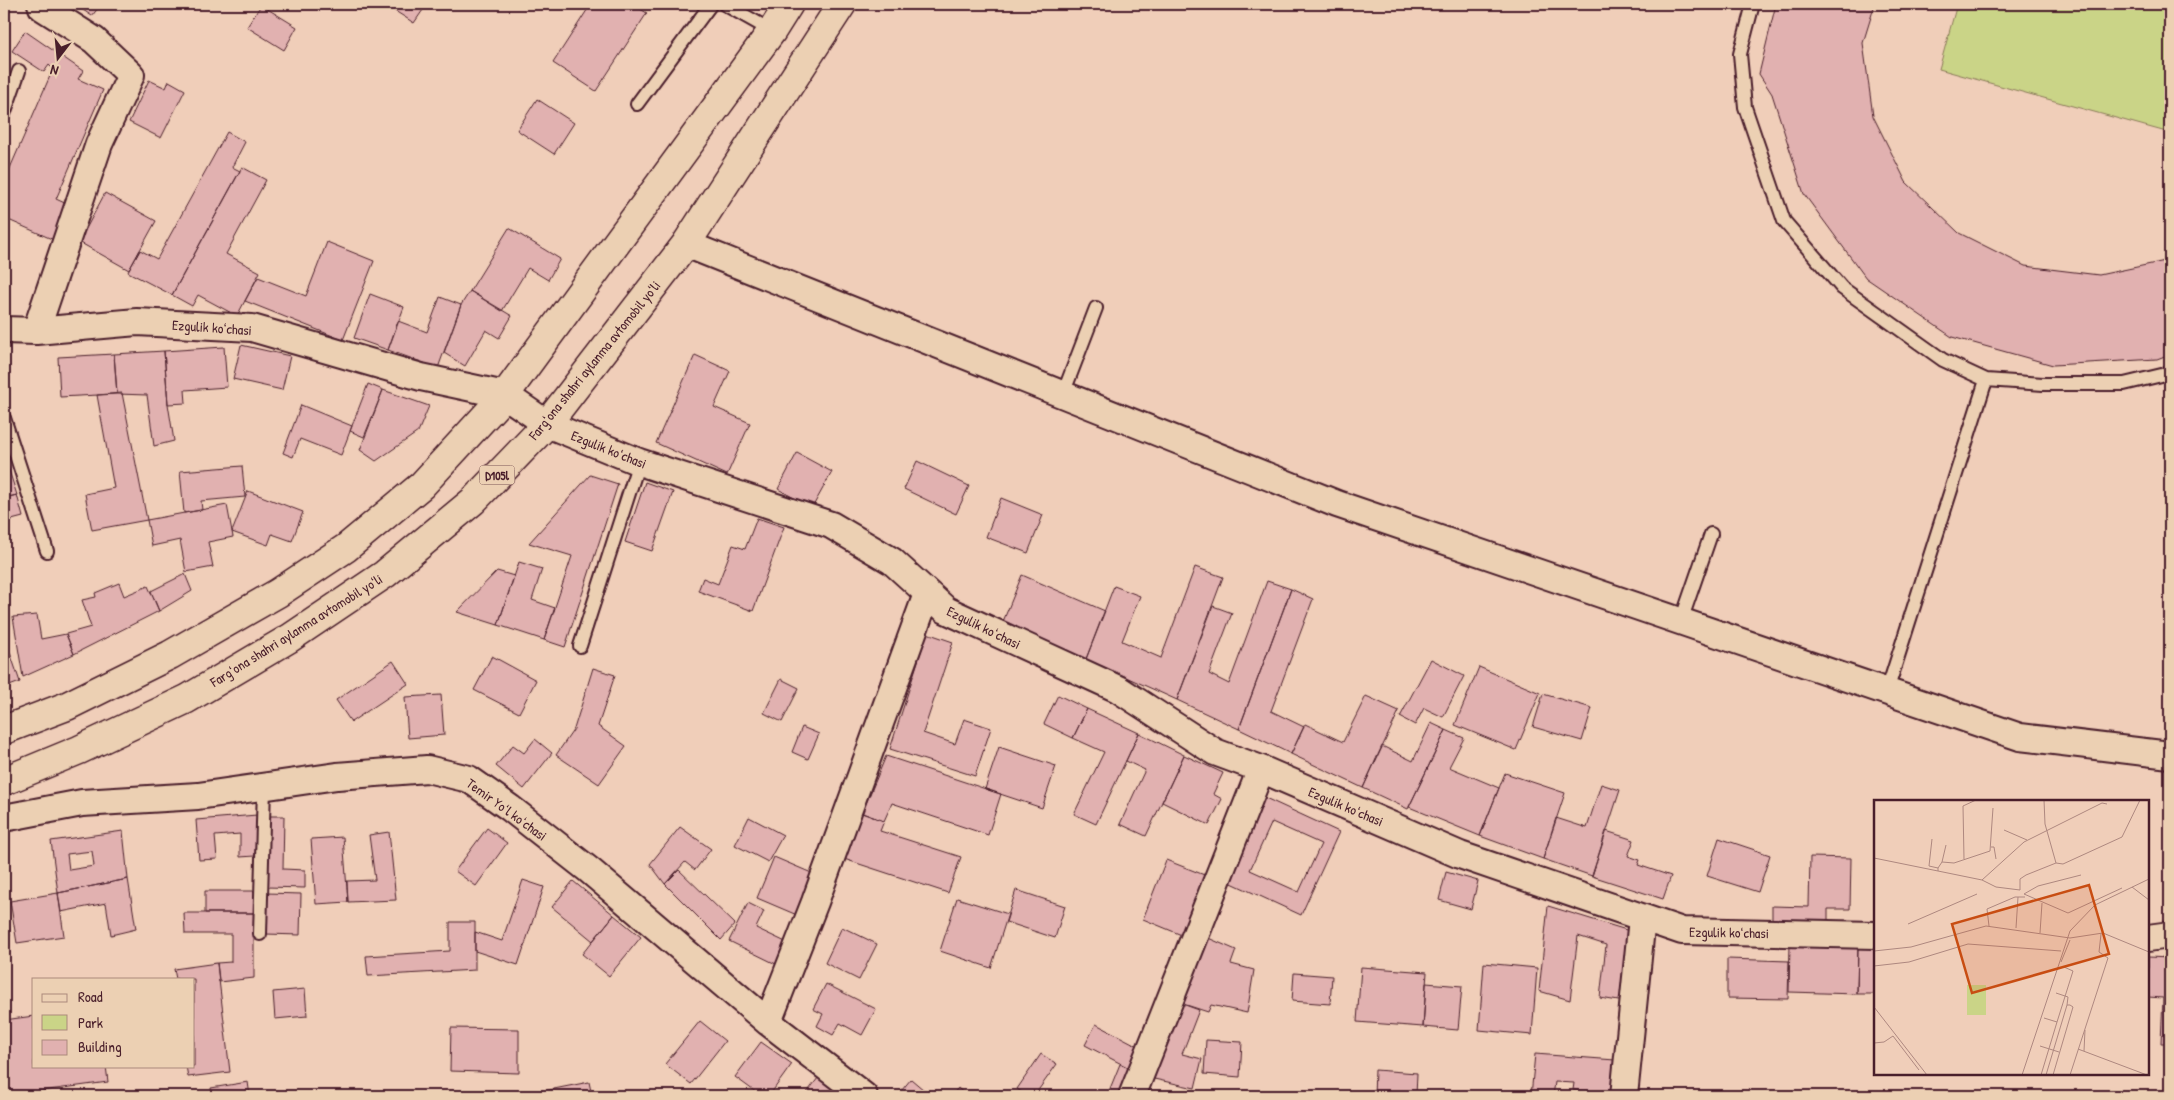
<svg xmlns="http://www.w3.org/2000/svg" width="2174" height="1100" font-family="'Patrick Hand',sans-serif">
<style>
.green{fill:#cad487;stroke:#8a7a59}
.building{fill:#e1b1b0;stroke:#4a1f2b;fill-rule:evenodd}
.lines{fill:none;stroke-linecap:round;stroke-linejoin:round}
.lane-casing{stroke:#4a1f2b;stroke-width:16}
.street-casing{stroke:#4a1f2b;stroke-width:30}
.highway-casing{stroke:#4a1f2b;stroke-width:31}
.lane{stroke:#ecd0b3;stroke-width:12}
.street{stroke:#ecd0b3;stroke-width:26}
.highway{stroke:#ecd0b3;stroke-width:28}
.labels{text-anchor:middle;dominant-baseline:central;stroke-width:4;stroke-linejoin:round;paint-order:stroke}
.shield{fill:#ecd0b3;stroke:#7b5454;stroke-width:1}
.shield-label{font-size:12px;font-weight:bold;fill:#4a1f2b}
.street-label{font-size:14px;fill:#4a1f2b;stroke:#ecd0b3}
.inset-road{fill:none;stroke:#ae8880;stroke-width:1}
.view{fill:#c84d12;fill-opacity:0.15;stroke:#c84d12;stroke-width:2.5}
.inset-edge{fill:none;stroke:#4a1f2b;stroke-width:2.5}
</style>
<rect width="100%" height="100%" fill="#f0ceb9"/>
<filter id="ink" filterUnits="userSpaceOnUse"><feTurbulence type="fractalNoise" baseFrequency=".02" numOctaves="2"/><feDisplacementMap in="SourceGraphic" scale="10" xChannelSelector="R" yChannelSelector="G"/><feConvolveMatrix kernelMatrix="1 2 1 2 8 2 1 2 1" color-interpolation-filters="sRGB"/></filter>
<g filter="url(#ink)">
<path class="green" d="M1957 4H2170V133L1939 69Z"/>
<path class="building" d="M74 4H101L92 16Z
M384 4H427L414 23Z
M591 4H632L647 13 596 91 553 63Z
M1776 4H1875L1863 43 1873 116 1906 182 1959 233 2025 266 2099 275 2170 260V354L2157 359 2053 365 1952 337 1866 278 1804 194 1772 94 1759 74Z
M261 5 297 27 284 50 247 27Z
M25 31 83 71 78 79 103 90 56 199 69 205 54 240 4 218V182L53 69 49 65 44 72 12 51Z
M149 80 166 88 169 81 185 90 161 138 129 122Z
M537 99 574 123 554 154 517 130Z
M227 132 245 142 232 167 240 171 172 295 128 272 140 250 157 259Z
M242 167 266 180 226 254 260 272 237 316 198 295 192 306 172 295Z
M105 193 156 221 129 270 79 242Z
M509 228 560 259 548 280 528 268 502 311 470 291Z
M327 242 374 261 343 340 245 301 258 277 306 296Z
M470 291 512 316 499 338 486 330 465 366 444 353 461 305Z
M370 294 404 307 388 350 354 338Z
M440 297 461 305 438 368 388 350 398 321 427 332Z
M241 345 290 356 282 390 233 379Z
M224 347 227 387 185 390 186 403 168 404 164 351Z
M164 351 168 404 174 441 154 446 147 395 117 394 114 354Z
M114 354 117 394 60 397 58 357Z
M695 355 730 371 714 407 750 423 727 475 656 443Z
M368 384 383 390 364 437 350 431Z
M383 390 429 406 418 432 376 461 360 450Z
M122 393 147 520 92 530 85 494 114 488 97 395Z
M301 405 352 426 341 455 300 439 293 457 283 453Z
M797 453 832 472 812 508 778 489Z
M4 455 17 495 4 498Z
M917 461 969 486 956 514 904 489Z
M242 466 245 497 201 501 202 510 184 513 180 471Z
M590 475 618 484 565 647 544 640 572 556 529 543Z
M645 482 673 492 652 551 625 542Z
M248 491 303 512 292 541 272 534 268 545 232 532Z
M17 495 23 517 4 522V498Z
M1001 498 1043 515 1028 553 986 537Z
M227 505 233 537 208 542 213 567 186 572 180 540 152 546 147 520Z
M757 518 784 527 753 611 698 591 703 578 718 584 733 545 745 549Z
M519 562 542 569 532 600 555 608 544 640 498 625Z
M1195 567 1223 577 1177 700 1086 659 1114 586 1140 596 1122 641 1161 658Z
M497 571 514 576 498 625 457 612Z
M185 574 192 591 159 611 151 591Z
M1022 575 1105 611 1086 659 1002 624Z
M1267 581 1291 589 1239 729 1177 700 1213 606 1232 613 1209 674 1229 684Z
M119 583 124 596 148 586 159 611 74 654 66 634 91 627 82 600 96 597 95 593Z
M1291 589 1313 599 1271 711 1304 727 1291 754 1239 729Z
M37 615 41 639 66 634 74 654 23 677 13 617Z
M927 633 953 642 923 733 955 744 964 719 991 728 975 776 890 749Z
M4 635 20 682 4 688Z
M492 656 536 680 519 713 474 690Z
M1431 659 1464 676 1443 717 1424 708 1415 725 1400 717Z
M393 661 408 684 351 722 336 700Z
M1479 667 1540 693 1516 750 1455 725Z
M593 668 615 675 598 726 626 746 599 784 556 755 574 729Z
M781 679 799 688 782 722 764 713Z
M1543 694 1592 708 1582 741 1533 727Z
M441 695 444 735 408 738 405 697Z
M1058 695 1087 709 1073 738 1044 724Z
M1366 696 1399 711 1363 788 1291 754 1305 724 1343 742Z
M1087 709 1139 733 1096 824 1074 814 1104 752 1073 738Z
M1431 723 1446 730 1408 809 1363 788 1382 746 1413 761Z
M802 727 819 734 808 759 792 752Z
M1446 730 1464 738 1449 767 1499 788 1480 836 1409 807Z
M1139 733 1184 755 1146 836 1120 824 1145 770 1126 761Z
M535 739 552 753 524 789 496 766 513 745 524 753Z
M999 747 1056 766 1042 808 985 789Z
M1184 755 1223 773 1213 794 1222 799 1209 825 1162 802Z
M886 756 1001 794 988 835 892 803 884 821 862 813Z
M1505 773 1565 793 1543 859 1480 836Z
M1601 784 1620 790 1592 876 1543 859 1556 818 1587 828Z
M1261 796 1339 832 1301 915 1223 879ZM1272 822 1321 844 1299 892 1250 870Z
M862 813 884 821 880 831 961 857 948 893 844 859Z
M257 815 255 856 240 857V834L215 836 217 859 199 860 196 820Z
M269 816H284L283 869 305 870V888L267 887Z
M749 817 783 835 768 862 735 845Z
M680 827 711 849 695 870 685 862 665 884 650 864Z
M487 828 507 843 476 886 455 871Z
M123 831 128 879 58 893 51 841ZM92 851 94 866 69 870 67 854Z
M1606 831 1634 840 1628 856 1640 860 1638 865 1671 876 1663 899 1592 876Z
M389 832 396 900 348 902 347 881 375 880 369 835Z
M343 837 348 902 316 904 311 839Z
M1719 838 1770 855 1758 892 1707 876Z
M774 857 821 877 804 918 757 898Z
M1810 857 1851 858 1850 909H1828V927L1772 926V906L1809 907Z
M1166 860 1207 876 1184 936 1143 919Z
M679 870 735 924 721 940 665 884Z
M1446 872 1478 881 1471 909 1439 900Z
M128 879 136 929 111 935 106 903 61 912 58 893Z
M523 880 544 887 518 965 475 951V932L502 941Z
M573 881 614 915 593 941 552 907Z
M1016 890 1065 906 1055 938 1006 922Z
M205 891H254V913H205Z
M58 893 64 936 17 943 10 901Z
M266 893 301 894 300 935 266 934Z
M957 898 1008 914 991 968 940 951Z
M748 903 764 911 756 928 794 946 784 968 729 941Z
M1548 906 1633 932 1625 1002 1600 998 1606 945 1578 936 1570 1000 1539 991Z
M4 911H6L10 936 4 937Z
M184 913H254V978L219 982 217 963 231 962V934H185Z
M614 915 641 937 609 976 582 954Z
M450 922H475V970L368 976 366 956 450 951Z
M842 927 877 944 859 980 825 963Z
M1199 934 1236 950 1231 964 1254 970 1247 1013 1211 1005 1208 1012 1174 1001Z
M1790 944 1858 945 1857 994 1789 992Z
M1858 945 1875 946V994H1857Z
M2148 957 2170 958V1043H2161L2163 998 2148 997Z
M1727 959 1789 961 1788 999 1727 998Z
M217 963 230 1072 188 1077 186 1066H194V979H176L174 969Z
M1484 963 1537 968 1532 1035 1479 1030Z
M1361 967 1427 972 1423 1027 1357 1022Z
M1294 973 1332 976 1330 1004 1292 1001Z
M1426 983 1462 986 1458 1030 1423 1027Z
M826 984 876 1009 862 1035 840 1023 833 1035 817 1026 823 1014 813 1009Z
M305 989 307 1016 275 1019 273 992Z
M1174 1001 1199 1010 1182 1054 1202 1059 1195 1088 1145 1077Z
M34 1016V1066H106L108 1082 4 1096V1020Z
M700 1021 725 1041 691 1084 665 1064Z
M1096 1024 1144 1049 1135 1071 1085 1045Z
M451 1028 519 1029V1073L450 1071Z
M1206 1040 1242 1042 1240 1077 1204 1074Z
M761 1042 792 1064 769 1096H761L735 1077Z
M1041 1054 1057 1064 1034 1096H1028L1017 1089Z
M1535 1054 1615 1060 1612 1093 1573 1090 1574 1083 1555 1082 1553 1096H1531Z
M1120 1064 1135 1071 1125 1096H1107Z
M1375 1070 1417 1073 1416 1096H1374Z
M821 1074 851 1096H808L806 1094Z
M911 1079 931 1096H897Z
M248 1082 250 1096H212L211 1088Z
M589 1082 592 1096H545L544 1091Z
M958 1088 967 1096H951Z
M1170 1091 1191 1093V1096H1169Z"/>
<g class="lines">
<defs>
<path id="lane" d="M724 4 772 31
M1753 4 1740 54 1745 107 1784 221 1842 288 1943 360 1986 380 1887 691
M637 104 711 4
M4 114 19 71
M1986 380 2043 384H2124L2170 373
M1063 394 1096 308
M4 418 47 551
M1681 621 1711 534
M580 646 639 462
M260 934 264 786"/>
<path id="street" d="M686 244 1337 504 2020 737 2170 755
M4 330 36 331 137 322 252 328 421 377 505 395 547 424 639 462 831 525 892 561 946 610 1118 689 1215 752 1261 769 1460 855 1682 931 1875 935
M36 331 99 144 131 75 94 40 42 7 41 4
M4 818 82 803 198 796 337 776 427 769 469 779 510 808 589 870 768 1022 864 1096
M2148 938 2170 935
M768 1022 815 902 927 594
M1132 1096 1261 769
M1624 1096 1642 918"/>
<path id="highway" d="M4 730 67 706 170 655 278 593 346 548 422 485 505 395 772 31 789 4
M4 781 79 750 187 699 290 638 385 574 473 501 547 424 686 244 842 4"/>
</defs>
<use href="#lane" class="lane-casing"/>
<use href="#street" class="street-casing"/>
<use href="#highway" class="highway-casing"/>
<use href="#lane" class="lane"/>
<use href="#street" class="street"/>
<use href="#highway" class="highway"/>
</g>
</g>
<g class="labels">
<rect class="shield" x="479.5" y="465.5" width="35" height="19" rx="4"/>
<g class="shield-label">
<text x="497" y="475">D105l</text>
</g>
<g class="street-label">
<text transform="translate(212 327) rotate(4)">Ezgulik koʻchasi</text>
<text transform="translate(594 360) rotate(-51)">Fargʻona shahri aylanma avtomobil yoʻli</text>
<text transform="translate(609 449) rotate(22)">Ezgulik koʻchasi</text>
<text transform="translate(984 627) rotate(26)">Ezgulik koʻchasi</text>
<text transform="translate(296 630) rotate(-32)">Fargʻona shahri aylanma avtomobil yoʻli</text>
<text transform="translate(1346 806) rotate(23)">Ezgulik koʻchasi</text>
<text transform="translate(507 809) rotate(36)">Temir Yoʻl koʻchasi</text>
<text transform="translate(1729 932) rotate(1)">Ezgulik koʻchasi</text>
</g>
</g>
<g transform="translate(1874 800)">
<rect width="275" height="275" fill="#f0ceb9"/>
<path d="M93 185H112V215H93Z" fill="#cad487"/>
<path class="inset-road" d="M170 0 171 24 182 63M130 30 153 40M58 39 55 66 64 68V71L108 80 150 42 228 3 233 4M117 47H120L122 59M0 58 64 71M90 59 89 6 102 0M68 62 72 45M64 68 68 62 80 63 116 51 119 8M207 75 164 86 150 94 194 113 248 88M108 80 122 87 146 90V79L152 75 182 63 189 64 248 37 266 0M258 87 275 100M34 124 103 94M115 126 113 109 141 97H151M142 128 144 97M166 133 168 103M0 151 37 147 112 126 196 138 229 133 275 152M187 162 196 140M0 166 35 162 94 144 187 151M182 193 194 197 193 205M0 207 53 275M170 218 183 222 199 171 190 167M19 236 45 270M0 243 10 242 19 236M166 246 185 252M204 249 273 275M210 251 211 230M148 275 196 131 221 105 275 79M167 275 183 222M172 275 193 205H196L199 207 179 275M196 275 234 158 225 152 227 134"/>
<path class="view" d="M215 85 235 154 98 193 78 124Z"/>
<rect width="275" height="275" class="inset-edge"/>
</g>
<rect width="2174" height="1100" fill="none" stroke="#ecd0b3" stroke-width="20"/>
<rect x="10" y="10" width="2154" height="1080" fill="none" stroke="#4a1f2b" stroke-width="2" filter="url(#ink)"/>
<rect x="32" y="978" width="162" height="90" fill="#ecd0b3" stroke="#ab897d"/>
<rect x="42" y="994" width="25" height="8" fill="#ecd0b3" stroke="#ab897d"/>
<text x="78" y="1002" font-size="15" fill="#4a1f2b">Road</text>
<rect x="42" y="1015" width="25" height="15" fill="#cad487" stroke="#ab897d"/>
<text x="78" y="1028" font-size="15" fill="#4a1f2b">Park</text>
<rect x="42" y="1040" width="25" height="15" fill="#e1b1b0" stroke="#ab897d"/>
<text x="78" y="1052" font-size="15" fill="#4a1f2b">Building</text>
<g transform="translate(58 58) rotate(196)" stroke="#ecd0b3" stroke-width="4" paint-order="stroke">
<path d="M0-4L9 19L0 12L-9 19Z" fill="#4a1f2b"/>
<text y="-8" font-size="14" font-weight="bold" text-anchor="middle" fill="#4a1f2b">N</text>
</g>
</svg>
